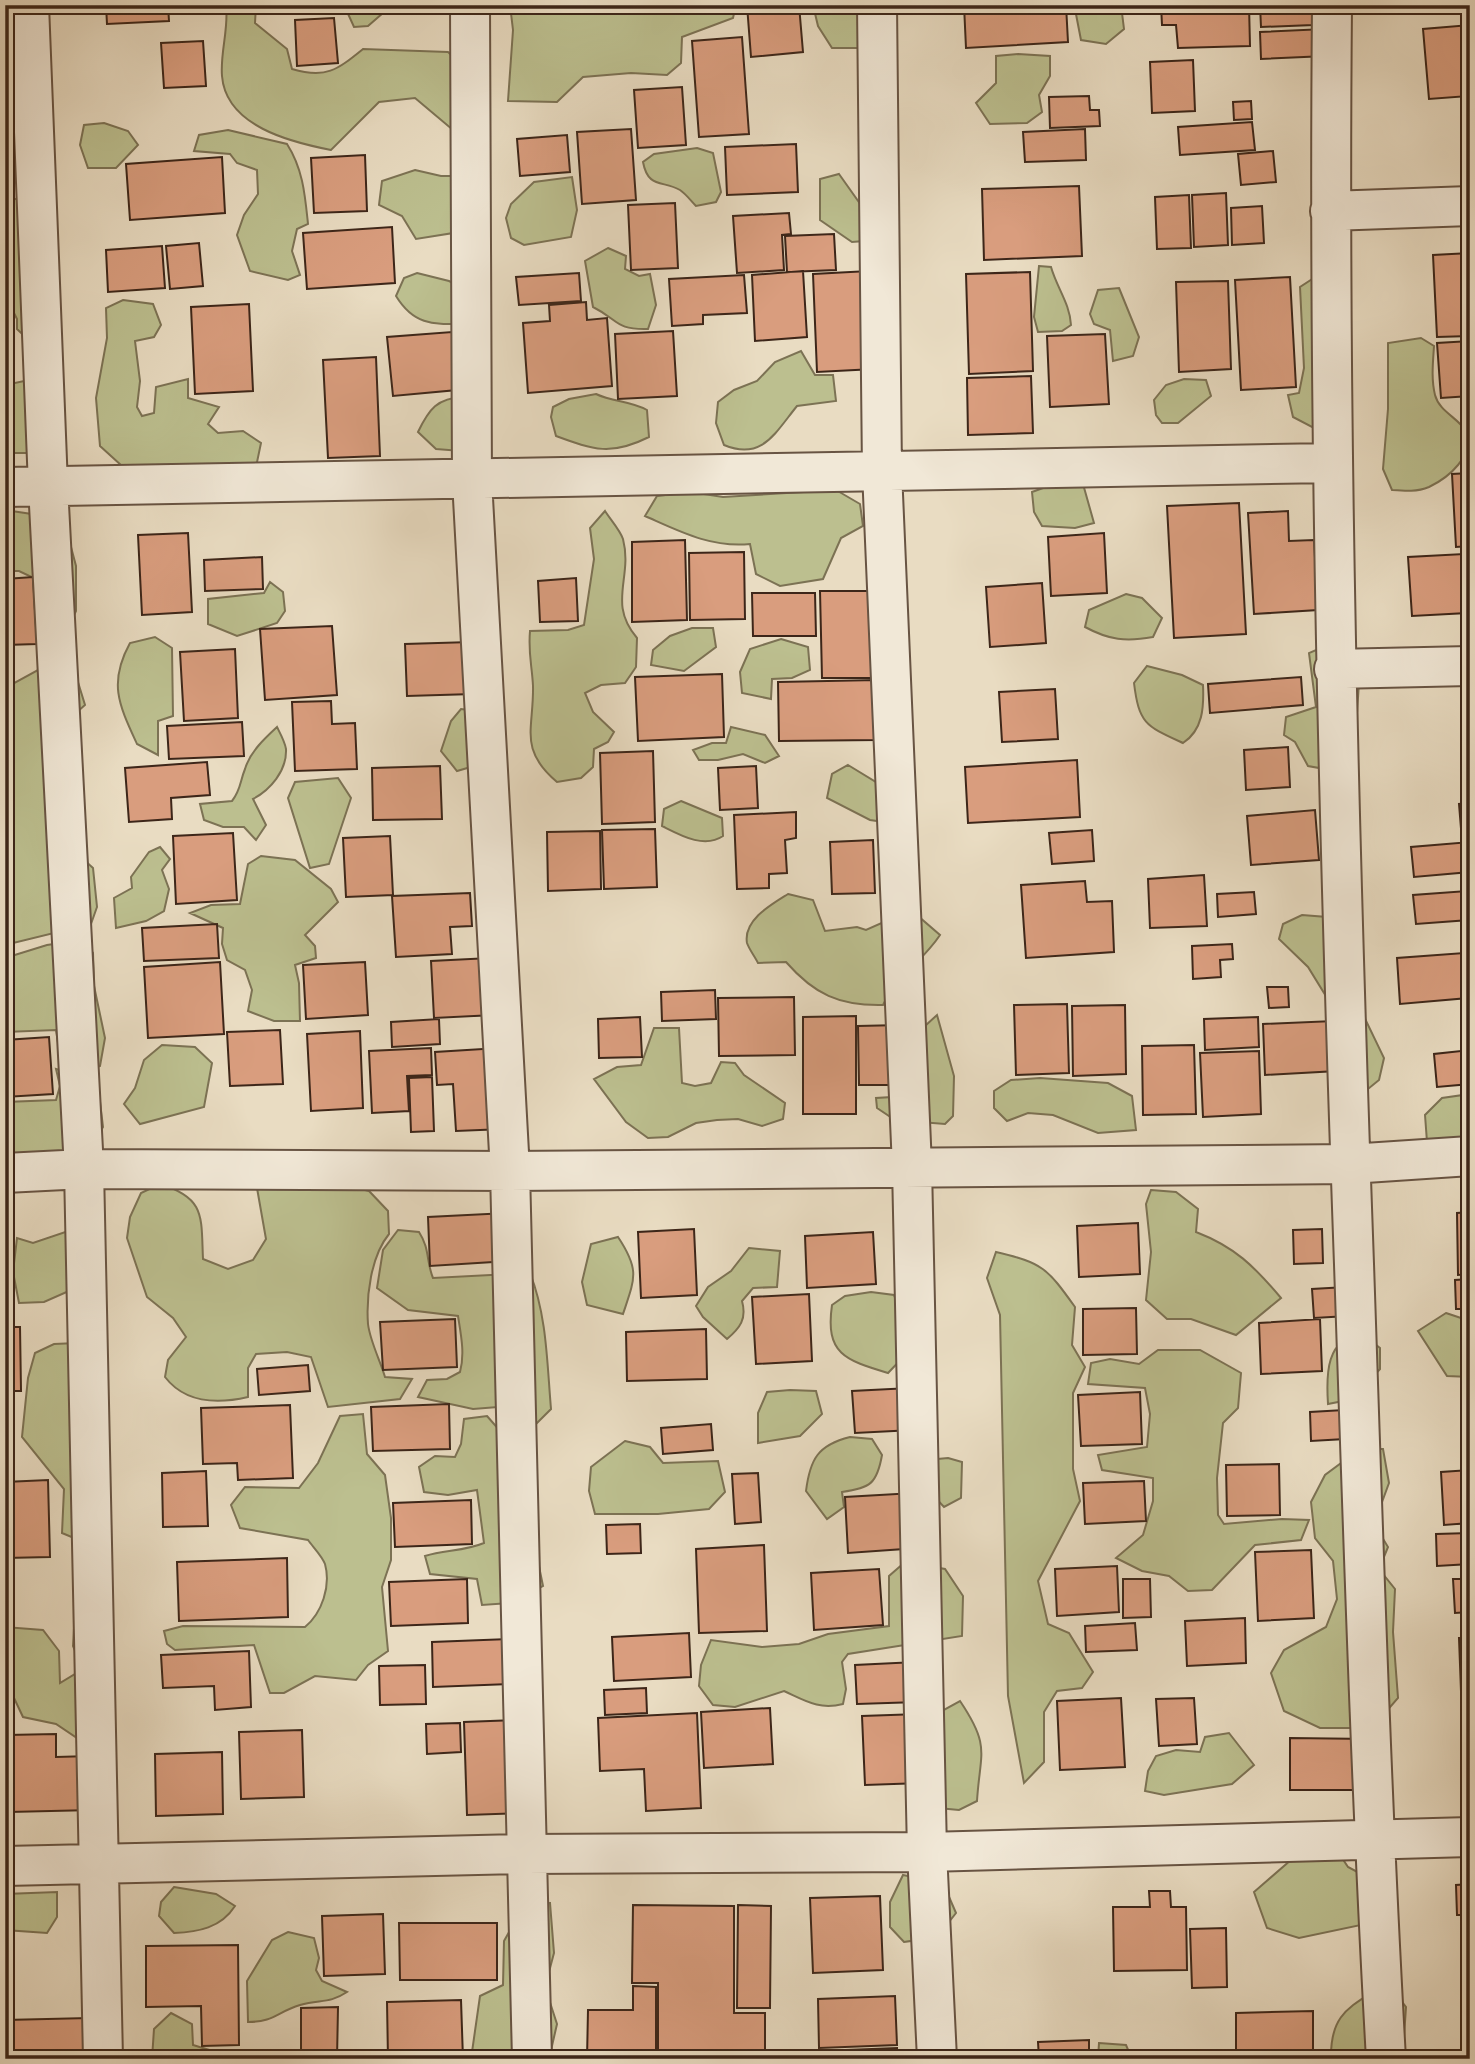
<svg xmlns="http://www.w3.org/2000/svg" width="1475" height="2064" font-family="'Libre Caslon Text',serif">
<style>
.green{fill:#bcbf8f;stroke:#7c7254;stroke-width:2}
.building{fill:#d99d7e;stroke:#3d2619;stroke-width:2}
.lines{fill:none;stroke-linecap:round;stroke-linejoin:round}
.minor-casing{stroke:#685443;stroke-width:42}
.minor{stroke:#f1e8d7;stroke-width:38}
</style>
<rect width="100%" height="100%" fill="#e9dcc2"/>
<filter id="stains"><feTurbulence type="fractalNoise" baseFrequency=".00286" numOctaves="4"/><feColorMatrix values="0 0 0 0 .2 0 0 0 0 .09 0 0 0 0 .02 0 0 0 .5 -.17"/></filter>
<radialGradient id="worn" r=".72"><stop offset=".6" stop-color="#630" stop-opacity="0"/><stop offset="1" stop-color="#630" stop-opacity=".3"/></radialGradient>
<path class="green" d="M226 5H256L255 23 287 49 292 69C326 79 337 70 363 49L448 52 467 69 453 130 415 98 379 102 331 150C290 142 226 126 222 76 220 52 229 29 226 5Z
M344 5H455L431 10 391 6 368 26 354 27Z
M510 5H736L733 18 682 37 681 63 667 75 631 73 583 77 557 102 508 101 513 30Z
M813 5H889L864 48H832L818 26Z
M1071 5H1121L1124 29 1106 44 1081 40 1075 9Z
M1018 54 1050 56V76L1039 95 1042 112 1027 123 990 124 976 103 996 83V56Z
M12 56 37 108 5 127V64Z
M104 123 128 131 138 145 116 168H88L80 145 84 125Z
M228 130 287 144C303 169 305 195 308 224L297 229 292 251 300 275 288 280 250 271 237 235 244 215 258 194 257 170 237 163 230 154 194 151 199 135Z
M697 148 713 153 721 192 716 202 696 206C691 201 686 194 680 190 663 180 648 189 643 162L654 154Z
M415 170 441 176H466L453 233 416 239 402 216 379 205 382 181Z
M839 174 868 215 876 240 852 242 820 220V179Z
M572 177 577 210 571 237 524 245 511 238 506 218 511 204 534 182Z
M40 197 35 346 17 329V319L9 303 5 301V208L15 199Z
M608 248 626 256 625 269 639 276 650 274 656 305 648 329C615 330 619 320 593 307L585 261Z
M1039 266 1051 267C1057 288 1070 304 1071 325L1062 331 1038 332 1034 317Z
M417 273 449 281 473 293 469 324C435 324 415 327 396 296L404 278Z
M1320 274 1333 423 1312 427 1293 417 1288 395 1299 393 1304 368 1300 287Z
M1119 288 1139 337 1133 356 1113 361 1110 330 1094 324 1090 314 1098 290Z
M123 300 153 304 161 325 154 337 135 341 140 381 137 407 142 416 154 413 156 387 188 379V398L219 407 208 424 218 433 243 431 261 443 256 467 122 466 100 446 96 398 107 338 106 308Z
M1421 338 1434 346C1433 362 1431 379 1435 395 1439 411 1458 418 1466 431 1475 456 1448 478 1429 487 1417 492 1405 491 1392 490L1383 469 1388 409V343Z
M801 351 815 375H833L836 401 797 406C775 433 762 461 724 445L716 423 718 402 734 390 757 381 775 362Z
M48 376 38 453H5V385Z
M1184 379 1206 380 1211 396 1178 423H1162L1156 415 1154 400 1166 385Z
M596 394C613 402 631 401 647 410L649 437C611 456 594 450 556 436L551 417 553 407 569 399Z
M464 397 461 451 436 449 418 432C429 409 437 398 464 397Z
M1057 483 1083 484 1094 523 1075 528 1042 526 1034 512 1032 492Z
M836 490 860 504 863 526 841 538 823 579 780 586 756 574 750 544C711 548 679 531 645 516L657 496 691 492 723 497Z
M5 510 45 516 67 532 76 566V611L63 638 38 580 19 571H5Z
M605 511C610 519 620 530 623 539 633 578 607 603 637 638L636 667 625 683 601 685 585 693 593 712 614 732 608 742 594 749 593 767 581 778 557 782C518 749 534 729 533 686 532 665 528 654 530 631L568 630 584 625 594 559 590 528Z
M270 582 283 592 285 611 277 623 237 636 208 624V599L264 593Z
M1126 594 1142 598 1162 618 1153 637C1126 642 1109 640 1085 627L1089 610Z
M692 628H713L716 647 684 671 651 665 653 650 670 636Z
M155 637 172 648 173 716 158 721V755L137 744C119 705 108 683 130 643Z
M781 639 808 647 810 670 792 678 772 679 771 699 742 693 740 672 750 649Z
M1337 641 1360 667 1357 713 1339 729 1325 769 1308 766 1295 742 1284 735 1286 717 1316 707 1309 653Z
M69 653 85 705 58 729 73 850 93 868 97 907 91 924 5 945V688Z
M1147 666 1182 675 1203 685C1204 707 1203 730 1183 743 1146 726 1139 724 1134 683Z
M461 709 484 712 481 764 457 771 441 751 451 721Z
M277 727C280 733 285 742 286 749 287 771 270 790 253 799L266 825 256 840 244 827H223L204 820 200 804 232 801C241 790 240 781 245 769 250 752 265 738 277 727Z
M731 727 765 735 779 756 765 763 743 754 718 760H699L693 750 712 743H726Z
M848 765 879 784 891 823 870 820 827 798 832 774Z
M338 778 351 798 329 864 310 868 288 798 295 782Z
M681 801 722 818 723 836C704 849 680 835 662 826L664 809Z
M160 847 170 859 162 870 169 889 164 911 146 921 116 928 114 898 132 888 131 877 149 852Z
M261 856 295 860 331 889 338 902 305 935 315 946 316 958 295 965 299 983 300 1021H274L248 1011 252 990 245 970 227 960 222 944 223 928 190 913 211 905 240 904 248 864Z
M788 894 813 900 825 931 857 927 866 930 911 910 940 935C923 961 896 977 883 1005 839 1006 814 994 786 962L758 963C755 957 749 949 747 943 743 920 772 904 788 894Z
M1302 915 1327 917 1356 1000 1384 1058 1379 1080 1368 1089 1346 1082 1340 1019 1308 967 1279 939 1283 924Z
M81 940 93 953 94 986 105 1038 100 1066 80 1073 60 1055 56 1030 5 1032V958L47 945Z
M937 1015 954 1076 953 1116 945 1124 895 1120 877 1108 876 1098 926 1095 925 1026Z
M654 1028H679L682 1083 695 1086 711 1083 721 1062 735 1063 744 1075 785 1103 783 1119 762 1126 738 1119 717 1120 696 1123 668 1137 648 1138 626 1122 594 1079 617 1067 641 1065Z
M162 1045 195 1047 212 1063 204 1107 140 1124 124 1104 135 1088 144 1060Z
M56 1069 90 1078 98 1085 103 1127 86 1155 5 1159V1102L56 1100 60 1086Z
M1040 1078 1108 1083 1132 1096 1136 1130 1098 1133 1053 1115 1028 1113 1007 1121 994 1108V1091L1011 1080Z
M1470 1094V1129L1466 1138 1427 1142 1425 1115 1442 1098Z
M326 1180 369 1191 388 1211 389 1234C371 1256 366 1296 368 1324 370 1341 380 1360 385 1377L412 1379 400 1399 328 1407 311 1357 287 1352 256 1354 248 1368V1397C218 1404 185 1403 165 1377L168 1360 186 1337 173 1318 147 1297 127 1238 130 1217 141 1193 160 1184C206 1198 201 1217 203 1259L228 1269 253 1260 266 1239 257 1188Z
M1151 1190 1176 1192 1198 1209 1196 1232C1235 1247 1254 1266 1281 1298L1236 1335 1191 1319H1167L1146 1300 1151 1252 1146 1204Z
M92 1223 78 1287 44 1302 19 1303 13 1272 17 1238 33 1243Z
M398 1230 419 1232C430 1249 426 1261 433 1278L530 1273C547 1316 547 1363 551 1409L533 1427 498 1407 473 1409 418 1397 427 1380 447 1379 460 1372C465 1354 461 1335 458 1316L408 1310 377 1288 383 1250Z
M618 1237C640 1270 635 1278 623 1314L587 1305 582 1282 591 1244Z
M749 1248 780 1251 777 1287 753 1288 742 1301C747 1319 740 1328 727 1339L703 1317 696 1306 708 1287 731 1271Z
M996 1252C1043 1263 1047 1268 1075 1307L1072 1345 1085 1367 1073 1393V1469L1080 1501 1038 1581 1048 1624 1069 1633 1093 1672 1082 1688 1057 1691 1044 1712V1762L1024 1783 1008 1696 1000 1315 987 1278Z
M871 1292 894 1295 904 1319 910 1350 888 1373C845 1360 825 1354 832 1305L845 1296Z
M1446 1313 1470 1321V1377L1447 1376 1418 1331Z
M1362 1334 1380 1348V1369L1353 1399 1328 1404C1326 1374 1326 1338 1362 1334Z
M77 1343 105 1360 109 1441 81 1541 62 1533 64 1489 22 1437 28 1378 35 1353 54 1344Z
M1158 1350H1200L1241 1373 1238 1408 1223 1423 1217 1478 1218 1515 1224 1524 1282 1519 1309 1520 1301 1540 1255 1545 1212 1590 1188 1591 1169 1576 1142 1571 1116 1558 1143 1535 1153 1501V1478L1102 1470 1098 1455 1147 1447 1150 1414 1145 1388 1088 1384 1091 1363 1110 1359 1139 1364Z
M790 1390 816 1391 822 1414 800 1436 758 1443V1413L767 1392Z
M363 1414 367 1454 385 1475 391 1518V1560L382 1587 388 1651 368 1665 356 1680 315 1676 284 1693H270L254 1645 175 1650 167 1644 164 1631 183 1626 305 1627C322 1613 331 1586 325 1564 322 1556 313 1547 308 1540L240 1528 231 1505 245 1487 299 1488 318 1463 340 1416Z
M487 1416 515 1448 543 1586 511 1603 482 1605 477 1579 430 1574 425 1556C445 1550 465 1551 484 1543L477 1490 448 1495 424 1492 419 1467 435 1456 455 1457 461 1444 464 1419Z
M850 1437 872 1439 882 1455C877 1484 870 1488 842 1492L844 1507 827 1519 806 1491C810 1459 818 1445 850 1437Z
M625 1441 650 1447 663 1463 718 1461 725 1492 709 1509 658 1514H595L589 1491 591 1467Z
M1360 1449H1383L1389 1483 1374 1524 1388 1547 1379 1569 1395 1589 1393 1632 1398 1698 1372 1728H1320L1284 1711 1271 1673 1284 1650 1326 1627 1337 1599 1333 1561 1315 1538 1311 1502 1325 1475Z
M948 1458 962 1462 961 1498 944 1507 930 1492 927 1460Z
M905 1562 945 1569 963 1596 962 1636 848 1654 842 1662 846 1689 843 1704C819 1710 806 1701 784 1691L735 1707 713 1705 699 1686 701 1665 711 1640 762 1647 799 1644 828 1634 889 1626V1576Z
M75 1610 107 1621C106 1659 104 1692 93 1728L77 1738 56 1724 23 1717 5 1679V1627L43 1630 59 1651 60 1683 83 1669 73 1646Z
M960 1701C991 1747 980 1752 977 1801L959 1810 938 1808 929 1718Z
M1229 1733 1254 1765 1232 1784 1164 1795 1145 1791 1148 1771 1156 1756 1176 1750 1200 1752 1205 1737Z
M1299 1853 1340 1855 1348 1867 1376 1882 1361 1925 1299 1938 1267 1928 1254 1892Z
M903 1875 943 1883 956 1913C941 1934 929 1939 904 1942L890 1927V1902Z
M174 1887 216 1894 235 1906C221 1928 198 1932 174 1933L159 1916 161 1902Z
M57 1892V1917L47 1933 5 1930V1894Z
M526 1902 550 1903 554 1953 545 1987 557 2024 549 2059H471L480 1996 503 1985 504 1941Z
M288 1932 314 1938 319 1958 316 1970 322 1981 347 1992C329 2004 320 1999 300 2005 277 2012 274 2022 248 2022L247 1981 272 1940Z
M1387 1982 1406 2007 1404 2037 1374 2059H1331C1330 2011 1352 2007 1387 1982Z
M171 2013 192 2024 193 2045 219 2053 225 2059H152L154 2029Z
M1099 2043 1126 2045 1132 2059H1098Z"/>
<path class="building" d="M106 5H168L169 21 107 24Z
M747 5H799L803 52 751 57Z
M964 5H1066L1068 42 966 48Z
M1161 5H1249L1250 46 1178 48 1176 25H1162Z
M1260 5H1312L1313 25 1261 27Z
M334 18 338 63 297 66 295 20Z
M1470 25V116L1468 96 1429 99 1423 29Z
M1325 29 1326 56 1261 59 1260 32Z
M742 37 749 134 699 137 692 41Z
M203 41 206 86 164 88 161 43Z
M1193 60 1195 111 1152 113 1150 62Z
M682 87 686 145 638 148 634 90Z
M1089 96 1090 110H1099L1100 126 1050 128 1049 97Z
M1251 101 1252 119 1234 120 1233 102Z
M1252 122 1255 150 1180 155 1178 127Z
M631 129 636 200 582 204 577 132Z
M1085 129 1086 160 1025 162 1023 132Z
M567 135 570 172 520 176 517 139Z
M796 144 798 192 727 195 725 147Z
M1273 151 1276 182 1241 185 1238 154Z
M365 155 367 211 314 213 311 158Z
M222 157 225 213 130 220 126 164Z
M1079 186 1082 256 984 260 982 189Z
M1226 193 1228 245 1194 247 1192 195Z
M1189 195 1191 248 1157 249 1155 197Z
M675 203 678 268 631 270 628 205Z
M1262 206 1264 243 1232 245 1231 208Z
M789 213 791 234 782 235 784 270 737 273 733 216Z
M392 227 395 283 307 289 303 233Z
M834 234 836 270 787 272 785 236Z
M199 243 203 286 170 289 166 246Z
M162 246 165 288 108 292 106 250Z
M1470 253V336L1437 337 1433 255Z
M803 271 807 337 755 341 752 275Z
M869 271 874 369 817 372 813 274Z
M1030 272 1033 371 969 374 966 274Z
M579 273 581 301 519 305 516 277Z
M744 275 747 313 703 315V324L672 326 669 279Z
M1290 277 1296 387 1241 390 1235 280Z
M1228 281 1231 369 1179 372 1176 282Z
M586 302 587 320 607 318 612 386 528 393 523 323 550 321 549 305Z
M249 304 253 391 195 394 191 307Z
M5 308H8L12 375H5Z
M673 331 677 396 618 399 615 334Z
M452 332 457 390 393 396 387 337Z
M1105 334 1109 404 1050 407 1047 336Z
M1470 341V396L1441 398 1437 343Z
M376 357 380 456 328 458 323 360Z
M1031 376 1033 433 968 435 967 378Z
M1470 473V546L1456 547 1452 474Z
M1239 503 1246 634 1174 638 1167 506Z
M1288 511 1289 541 1314 540 1318 610 1254 614 1248 513Z
M188 533 192 612 142 615 138 535Z
M1104 533 1107 593 1051 596 1048 537Z
M685 540 687 620 632 622V542Z
M744 552 745 619 690 620 689 553Z
M1464 554 1467 613 1412 616 1408 557Z
M262 557 263 589 205 591 204 560Z
M33 577 37 644 5 645V579Z
M576 578 578 621 540 622 538 581Z
M1042 583 1046 643 990 647 986 587Z
M820 591H877L878 678H822Z
M752 593H815L816 636H753Z
M332 626 337 695 265 700 260 629Z
M471 642 473 694 407 696 405 644Z
M235 649 238 718 184 721 180 652Z
M722 674 724 737 638 741 635 677Z
M1301 677 1303 705 1210 713 1208 684Z
M877 680 878 740 779 741 778 682Z
M1055 689 1058 739 1002 742 999 692Z
M331 701 332 724 355 723 357 769 295 771 292 702Z
M242 722 244 756 169 759 167 726Z
M1288 747 1290 787 1246 790 1244 750Z
M653 751 655 822 602 824 600 753Z
M1077 760 1080 817 968 823 965 767Z
M207 762 210 795 171 798 172 819 129 822 125 768Z
M440 766 442 819 373 820 372 768Z
M756 766 758 808 720 810 718 768Z
M1470 803V840L1462 841 1459 804Z
M1315 810 1319 860 1251 865 1247 816Z
M796 812V838L785 840 787 873 769 874V888L737 889 734 815Z
M655 829 657 887 604 889 602 830Z
M1092 830 1094 861 1052 864 1049 833Z
M600 831 601 889 548 891 547 832Z
M233 833 237 900 176 904 173 836Z
M390 836 393 895 346 897 343 838Z
M873 840 875 893 832 894 830 842Z
M1470 842V872L1414 877 1411 847Z
M1204 875 1207 926 1150 928 1148 879Z
M1085 881 1087 902 1112 901 1114 952 1026 958 1021 885Z
M1467 891 1469 920 1416 924 1413 895Z
M1254 892 1256 914 1218 917 1217 894Z
M470 893 472 926 450 927 452 954 396 957 392 896Z
M217 924 219 958 144 961 142 928Z
M1232 944 1233 959 1220 960 1221 977 1193 979 1192 946Z
M1464 953 1468 998 1400 1004 1397 958Z
M490 958 494 1015 434 1018 431 961Z
M220 962 224 1034 148 1038 144 967Z
M365 962 368 1015 306 1019 303 965Z
M1267 987H1288L1289 1007 1269 1008Z
M715 990 716 1019 662 1021 661 992Z
M794 997 795 1055 719 1056 718 998Z
M1067 1004 1069 1073 1016 1075 1014 1005Z
M1125 1005 1126 1074 1073 1076 1072 1006Z
M856 1016V1114H803V1017Z
M640 1017 642 1057 599 1058 598 1019Z
M1258 1017 1259 1047 1205 1050 1204 1019Z
M439 1019 440 1044 392 1047 391 1022Z
M1334 1021 1337 1071 1265 1075 1263 1024Z
M901 1025V1085H859L858 1026Z
M280 1030 283 1084 230 1086 227 1032Z
M360 1031 363 1108 311 1111 307 1034Z
M49 1037 53 1094 5 1097V1040Z
M1194 1045 1196 1114 1143 1115 1142 1046Z
M431 1048 432 1075 407 1076 409 1111 372 1113 369 1051Z
M499 1048 504 1129 456 1131 453 1084 437 1085 435 1052Z
M1470 1050V1084L1437 1087 1434 1054Z
M1259 1051 1261 1114 1203 1117 1200 1053Z
M432 1077 434 1131 411 1132 409 1078Z
M1470 1212V1274L1458 1275 1457 1213Z
M507 1213 509 1261 430 1266 428 1217Z
M1138 1223 1140 1274 1079 1277 1077 1226Z
M694 1229 697 1295 641 1298 638 1232Z
M1322 1229 1323 1263 1294 1264 1293 1230Z
M873 1232 876 1284 807 1288 805 1236Z
M1470 1279V1309H1456L1455 1280Z
M1346 1287 1348 1316 1314 1318 1312 1289Z
M809 1294 812 1361 756 1364 752 1297Z
M1136 1308 1137 1354 1083 1355V1309Z
M455 1319 457 1367 383 1370 380 1322Z
M1320 1319 1322 1371 1261 1374 1259 1323Z
M5 1327H20L21 1391H5Z
M706 1329 707 1379 627 1381 626 1332Z
M308 1365 310 1391 259 1395 257 1369Z
M910 1388 913 1430 855 1433 852 1391Z
M1140 1392 1142 1444 1081 1446 1078 1395Z
M1463 1400H1470V1436H1465Z
M449 1404 450 1449 373 1451 371 1407Z
M290 1405 293 1478 238 1480 237 1463 203 1464 201 1408Z
M1344 1410 1345 1439 1311 1441 1310 1412Z
M711 1424 713 1450 663 1454 661 1428Z
M1279 1464 1280 1515 1227 1516 1226 1465Z
M1470 1470V1523L1444 1525 1441 1472Z
M206 1471 208 1526 163 1527 162 1473Z
M758 1473 761 1522 735 1524 732 1474Z
M48 1480 50 1557 5 1558V1482Z
M1144 1481 1146 1521 1085 1524 1083 1483Z
M914 1493 918 1548 848 1553 845 1497Z
M471 1500 472 1544 395 1547 393 1503Z
M640 1524 641 1553 607 1554 606 1525Z
M1470 1533V1564L1437 1566 1436 1534Z
M764 1545 767 1631 699 1633 696 1549Z
M1311 1550 1314 1618 1258 1621 1255 1552Z
M287 1558 288 1617 179 1621 177 1562Z
M1117 1566 1119 1612 1057 1616 1055 1569Z
M879 1569 883 1625 814 1630 811 1573Z
M467 1579 468 1623 391 1626 389 1582Z
M1123 1579H1150L1151 1617 1123 1618Z
M1453 1579H1470V1612L1455 1613Z
M1245 1618 1246 1663 1187 1666 1185 1621Z
M1135 1623 1137 1650 1086 1652 1085 1626Z
M689 1633 691 1677 614 1681 612 1637Z
M1459 1638H1470V1691H1461Z
M509 1639 511 1684 433 1687 432 1642Z
M249 1651 251 1707 215 1710 214 1686 163 1688 161 1655Z
M916 1662 918 1702 857 1704 855 1665Z
M425 1665 426 1704 380 1705 379 1666Z
M646 1688 647 1713 605 1715 604 1690Z
M1121 1698 1125 1767 1060 1770 1057 1701Z
M1194 1698 1197 1744 1159 1746 1156 1699Z
M770 1708 773 1764 704 1768 701 1712Z
M697 1713 701 1808 646 1811 644 1769 600 1771 598 1718Z
M919 1714 922 1783 865 1785 862 1716Z
M517 1720 520 1813 467 1815 464 1722Z
M460 1723 461 1752 427 1754 426 1724Z
M302 1730 304 1797 241 1799 239 1732Z
M56 1734V1757L91 1756 93 1810 9 1812 7 1735Z
M1290 1738 1370 1739V1790H1290Z
M222 1752 223 1814 156 1816 155 1754Z
M1470 1884V1915H1457L1456 1885Z
M1149 1891H1170L1171 1907H1186L1187 1970 1114 1971 1113 1907H1150Z
M880 1896 883 1970 813 1973 810 1898Z
M633 1905 734 1906V2013H765V2059H658V1983H632Z
M738 1905 771 1906 770 2008H737Z
M383 1914 385 1974 324 1976 322 1916Z
M399 1923H497V1980H400Z
M1226 1928 1227 1987 1192 1988 1190 1929Z
M5 1934 7 2017H5Z
M238 1945 239 2045 202 2046 201 2006 146 2007V1946Z
M633 1986 656 1987V2059H587L588 2010H633Z
M895 1996 897 2045 819 2048 818 1999Z
M461 2000 463 2059H388L387 2002Z
M338 2007 337 2059H301V2008Z
M1313 2011V2059H1236V2013Z
M89 2018 90 2057 5 2059V2020Z
M1089 2040V2059H1039L1038 2042Z
M897 2048V2059H820V2051Z"/>
<g class="lines">
<defs>
<path id="minor" d="M29 5 48 486 84 1169 103 2059
M470 5 472 480 510 1171 532 2059
M877 5 882 471 912 1167 927 1852 937 2059
M1332 5C1328 425 1339 845 1354 1264 1363 1529 1371 1794 1386 2059
M1330 211 1470 206
M5 487 1332 463
M1334 669 1470 666
M5 1173 84 1169 510 1171 1350 1164 1470 1156
M5 1866 525 1854 927 1852 1470 1837"/>
</defs>
<use href="#minor" class="minor-casing"/>
<use href="#minor" class="minor"/>
</g>
<rect width="1475" height="2064" fill="none" stroke="#e9dcc2" stroke-width="28"/>
<rect x="7" y="7" width="1461" height="2050" fill="none" stroke="#3d2619" stroke-width="3.5"/>
<rect x="14" y="14" width="1447" height="2036" fill="none" stroke="#3d2619" stroke-width="2"/>
<rect width="100%" height="100%" filter="url(#stains)"/>
<rect width="100%" height="100%" fill="url(#worn)"/>
</svg>
